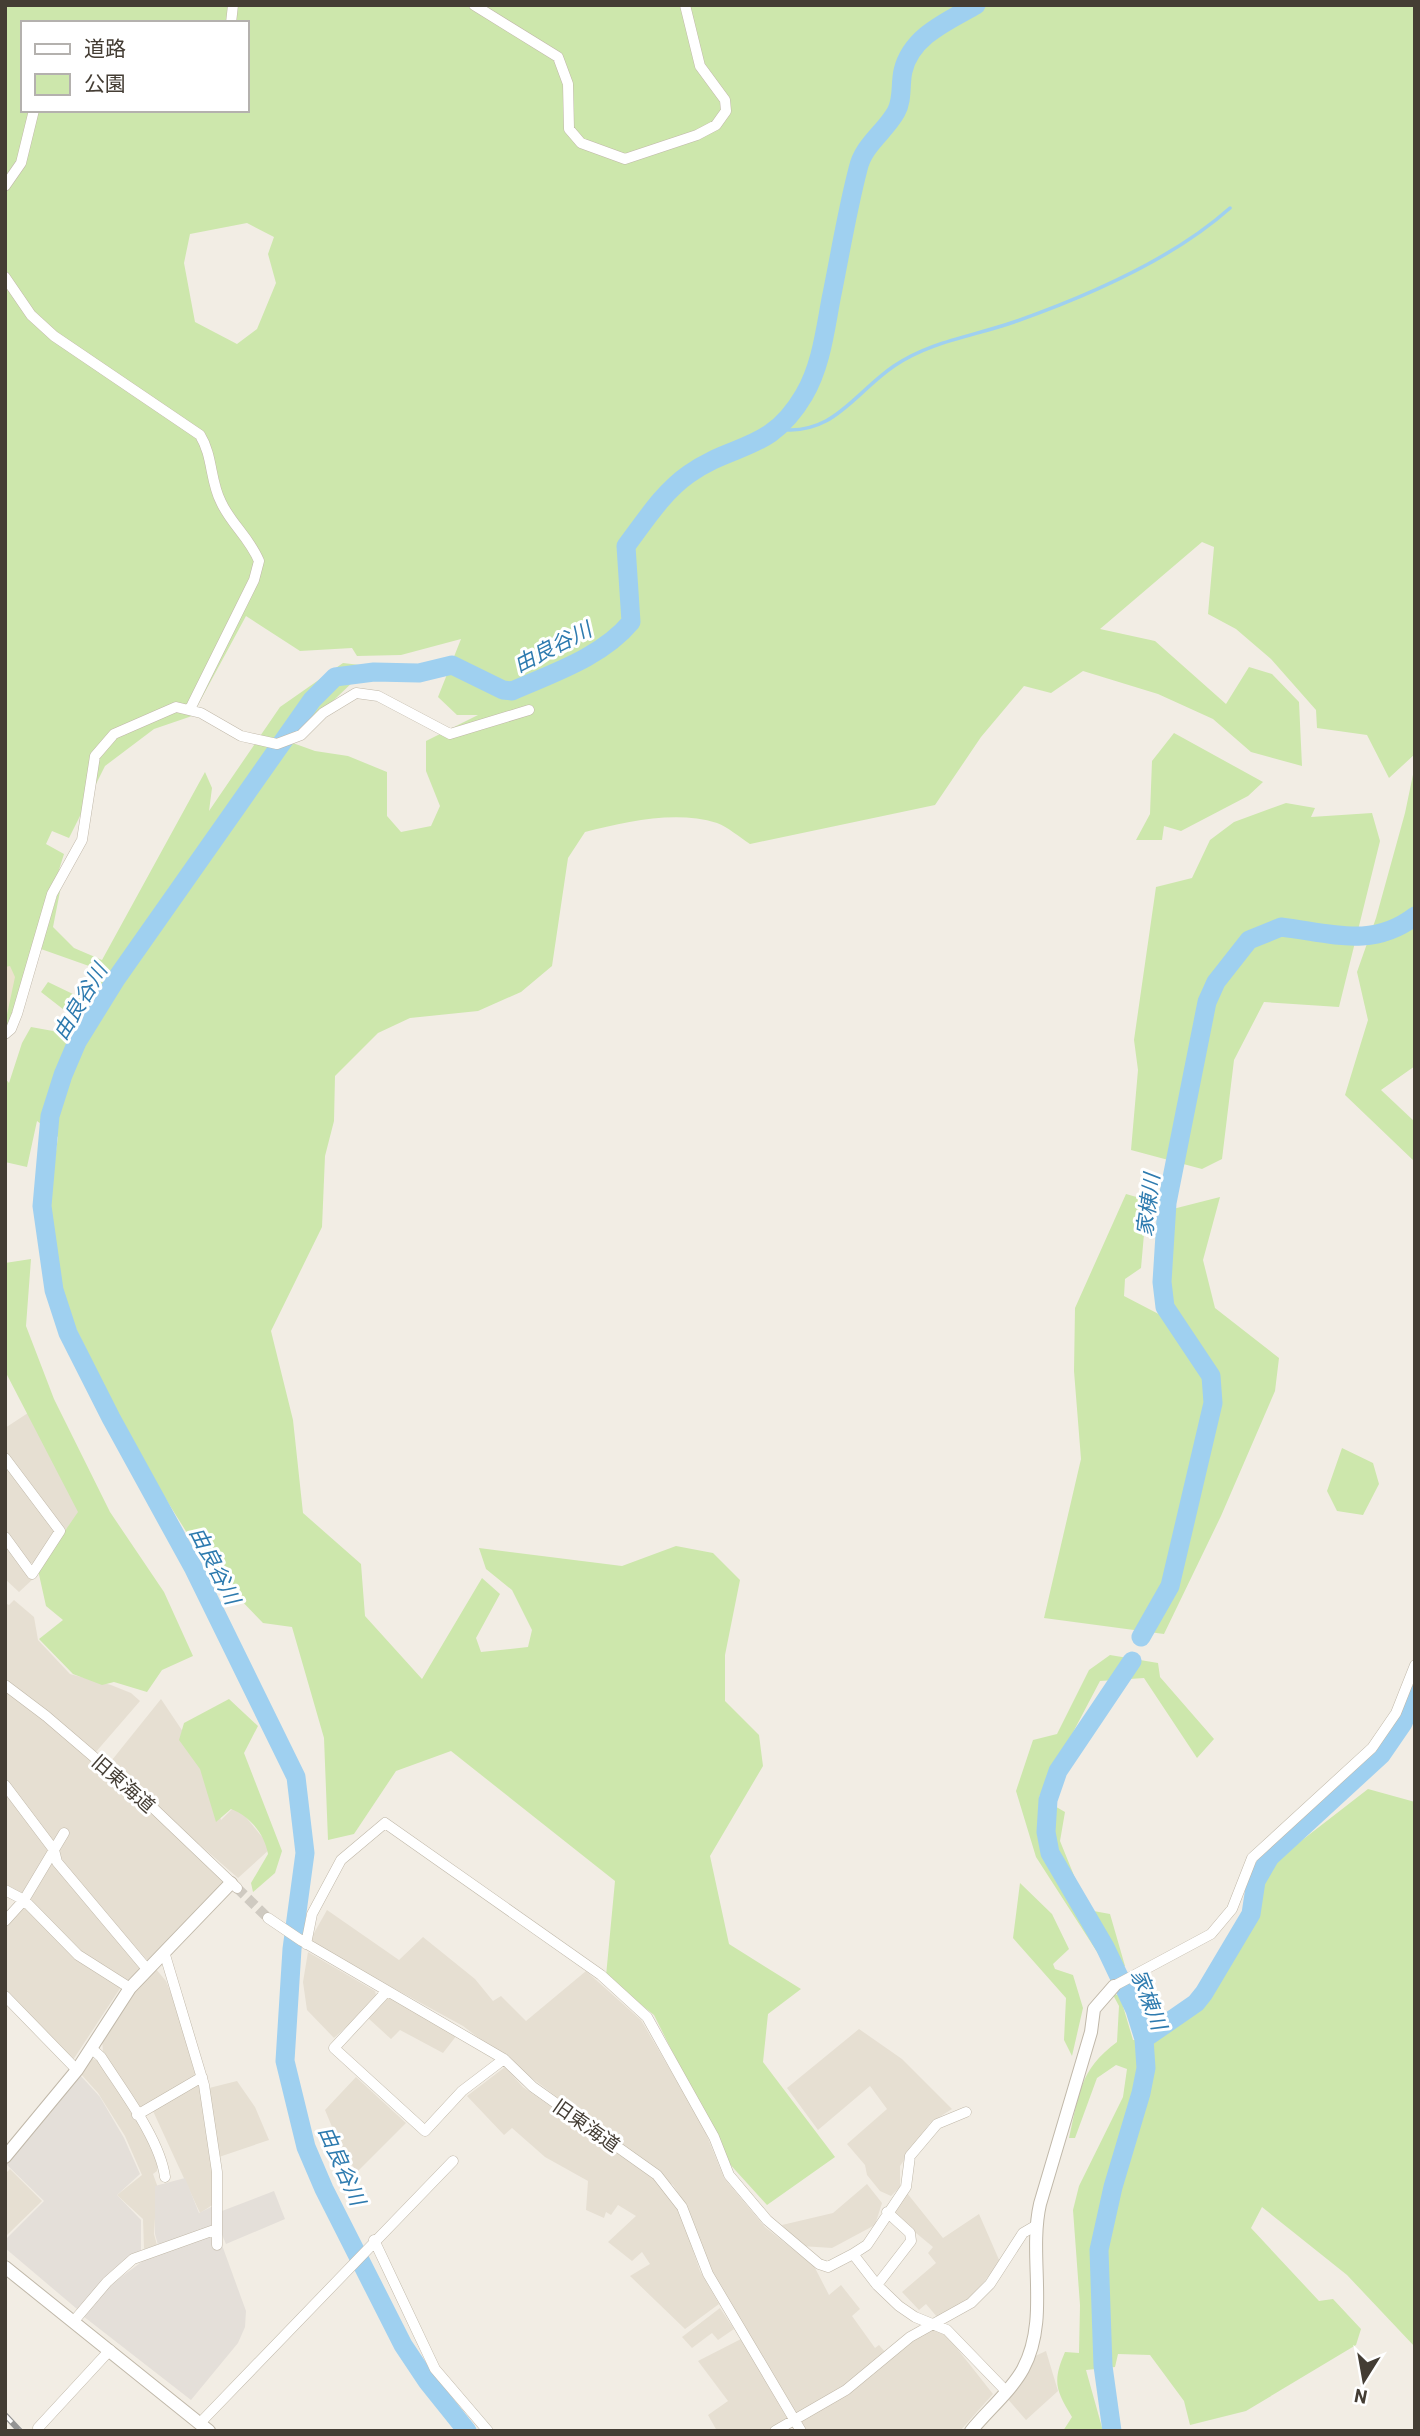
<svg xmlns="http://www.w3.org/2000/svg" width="1420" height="2436" font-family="Barlow,'Noto Sans JP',sans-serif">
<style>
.residential{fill:#e6dfd2}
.industrial{fill:#e4dfd9}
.education{fill:#ebe2cd}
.green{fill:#cde7ac;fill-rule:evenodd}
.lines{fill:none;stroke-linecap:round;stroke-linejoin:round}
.stream{stroke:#9fd0f0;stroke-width:3.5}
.river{stroke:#9fd0f0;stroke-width:19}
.minor-tunnel{stroke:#cfcac1;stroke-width:10;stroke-dasharray:10 5;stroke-linecap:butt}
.minor-casing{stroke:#c0b8a9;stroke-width:11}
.tertiary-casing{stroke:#c0b8a9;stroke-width:14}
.minor{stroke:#fff;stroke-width:10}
.tertiary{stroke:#fff;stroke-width:12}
.rail-casing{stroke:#949494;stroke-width:6}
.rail{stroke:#fff;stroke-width:3.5;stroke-dasharray:10;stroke-linecap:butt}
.labels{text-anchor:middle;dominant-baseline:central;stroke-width:6;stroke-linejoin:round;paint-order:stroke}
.street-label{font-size:19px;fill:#443d34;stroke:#fff}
.water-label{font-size:21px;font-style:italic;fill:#2e7baf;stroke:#fff}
</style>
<rect width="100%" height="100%" fill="#f2ede4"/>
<path class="residential" d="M28 1413 84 1518 62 1532 5 1454V1428Z
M5 1465 54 1529 53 1535 34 1563H28L5 1532Z
M5 1542 33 1579 19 1592 5 1579Z
M14 1600 34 1617 38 1640 70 1674 111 1685 131 1693 140 1701 95 1753 5 1682V1603L9 1605Z
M5 1691 54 1727 163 1821 224 1882 151 1960 148 1961 60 1862 53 1842 5 1779Z
M161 1699 202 1760 221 1820 236 1805 271 1848 238 1878 108 1765Z
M5 1793 51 1852 22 1896 5 1886Z
M51 1863 138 1959 140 1970 127 1983 86 1959 30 1901V1895Z
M23 1906 121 1987 73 2060 5 1989V1925Z
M327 1910 399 1960 423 1937 475 1979 493 2001 501 1996 526 2021 586 1971 641 2020 703 2126 724 2178 765 2227 814 2266 829 2295 841 2285 860 2309 852 2316 875 2348 879 2345 886 2353 844 2389 796 2416 708 2268 687 2207 673 2185 463 2026 309 1942Z
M308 1952 375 1991 377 1999 334 2038 307 2010 303 1982Z
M155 1968 166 1981 193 2049 200 2076 142 2107 137 2106 103 2053 102 2038 135 1986Z
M389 1997 457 2035 443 2053 400 2030 391 2039 368 2018Z
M859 2029 902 2059 952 2109 930 2123 900 2166V2187L891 2196 880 2191 867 2175 865 2165 847 2144 887 2109 870 2086 818 2130 787 2088Z
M92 2059 99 2061 138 2121 158 2161 157 2171 153 2174 157 2185 154 2234 157 2245 144 2249 143 2219 117 2195 142 2175 125 2136 98 2093 80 2073Z
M505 2067 523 2087 653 2178 677 2204 700 2271 719 2304 685 2329 630 2276 650 2264 642 2252 632 2261 608 2242 636 2216 618 2205 611 2215 606 2212 604 2218 586 2210 588 2181 545 2157 512 2128 504 2135 467 2096Z
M356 2077 406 2123 357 2172 342 2151 325 2110Z
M237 2081 255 2107 269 2140 219 2157 209 2088Z
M199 2083 212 2151 214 2204 200 2213 153 2111Z
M10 2169 42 2201 5 2237V2174Z
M867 2184 882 2203 875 2225 832 2248 801 2246 782 2225 833 2213Z
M907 2193 943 2238 979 2214 1000 2262 970 2299 938 2318 926 2304 919 2310 902 2292 936 2263 928 2253 933 2247 893 2214Z
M720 2308 734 2329 718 2340 712 2333 692 2348 682 2337Z
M934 2326 940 2327 993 2394 960 2431H804L798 2422Z
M741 2339 788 2420 766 2431H717L708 2415 728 2401 698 2361Z
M1046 2351 1058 2391 1026 2420 1005 2396 1033 2357Z"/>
<path class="industrial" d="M80 2075 100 2097 124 2138 140 2174 117 2195 141 2220V2250L131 2255 77 2309 5 2248V2240L44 2201 6 2164Z
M185 2178 199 2213 213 2206 215 2225 158 2245 155 2234V2186Z
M274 2191 285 2219 226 2244 220 2230 222 2211Z
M209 2236 222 2245 246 2311 245 2327 238 2343 191 2400 83 2316 109 2286 155 2252Z"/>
<path class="education" d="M30 960 5 1032V962Z"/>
<path class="green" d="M5 5H1415V754L1389 778 1367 735 1317 728 1316 710 1271 659 1236 629 1208 614 1214 547 1202 542 1100 629 1155 641 1226 704 1249 667 1272 674 1299 702 1302 766 1251 752 1213 719 1158 694 1083 671 1051 693 1024 686 981 737 935 805 750 844C739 837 728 827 717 823 675 810 626 822 585 832L568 858 552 966 521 992 478 1011 410 1018 378 1033 335 1076 334 1121 325 1156 322 1227 271 1331 293 1420 303 1513 361 1564 365 1616 422 1679 482 1578 500 1594 476 1638 481 1652 528 1647 532 1630 512 1590 486 1569 479 1548 622 1566 676 1546 713 1553 740 1580 725 1655V1701L759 1735 763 1766 710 1856 729 1944 801 1989 768 2014 763 2062 835 2157 767 2205 727 2161 654 2015 606 1976 615 1881 451 1751 396 1771 354 1834 328 1840 324 1738 292 1627 263 1623 207 1565 139 1456 60 1296 49 1203 58 1137 37 1121 27 1167 5 1162V1078L9 1083 22 1043 31 1027 53 1031 68 1013 41 992 48 982 75 995 92 976 89 966 41 949 63 876 53 927 74 948 102 960 205 772 212 788 209 811 280 707 343 663 360 665 357 678 290 742 315 751 348 756 387 772V816L401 832 431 826 440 806 426 771V741L478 715H457L438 697 461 639 401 655 357 656 352 648 300 651 246 616 192 716 154 729 105 766 69 838 52 831 46 844 64 854 9 1029 5 1024 15 977 10 966 5 967ZM23 23H247V110H23ZM247 223 274 237 268 254 276 283 257 329 237 344 195 322 184 263 190 234Z
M1174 733 1263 782 1248 796 1181 831 1164 826 1162 840H1136L1150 814 1152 761Z
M1415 765V1066L1381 1090 1415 1122V1162L1345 1095 1368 1020 1357 972 1376 918 1405 813Z
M1286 803 1315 808 1311 817 1372 813 1380 841 1339 1007 1264 1002 1234 1060 1222 1159 1202 1169 1131 1150 1138 1070 1134 1040 1156 887 1192 878 1210 840 1234 822Z
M1126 1194 1147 1200 1141 1268 1125 1279 1124 1296 1174 1322 1166 1267 1165 1211 1220 1197 1203 1260 1215 1308 1279 1358 1275 1391 1221 1516 1164 1634 1044 1618 1081 1459 1074 1371 1075 1308Z
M31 1259 26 1326 54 1399 110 1512 164 1592 193 1656 162 1670 147 1692 114 1682 102 1685 73 1674 39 1639 63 1620 46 1606 38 1570 78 1512 5 1371V1263Z
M1342 1448 1373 1463 1379 1484 1363 1515 1337 1511 1327 1491Z
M1110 1655 1158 1663 1160 1677 1214 1739 1197 1758 1144 1678 1100 1681 1039 1797 1065 1812 1060 1841 1088 1910 1110 1914 1125 1966 1110 1972 1036 1857 1016 1791 1033 1740 1057 1734 1089 1670Z
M229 1699 258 1726 244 1753 282 1851 275 1873 253 1892 251 1883 268 1854C265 1835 250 1816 231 1809L216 1822 200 1769 179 1740 184 1723Z
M1368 1789 1415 1802V2347L1347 2275 1262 2207 1251 2228 1319 2301 1333 2299 1361 2329 1356 2345 1246 2411 1190 2425 1184 2401 1150 2355 1118 2354 1115 2367 1086 2370 1103 2431H1063L1072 2417C1056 2390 1052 2382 1065 2352L1079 2353 1080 2305 1073 2210 1079 2186 1123 2097 1127 2069 1116 2065 1097 2078 1075 2138H1069C1079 2095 1079 2070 1117 2042L1119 2006 1112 1993 1120 1996 1133 2040H1142L1156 2018 1185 2020 1206 1994 1266 1868Z
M1020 1883 1052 1914 1069 1949 1053 1964 1055 1969 1073 1975 1083 2008 1072 2056 1064 2040 1066 1998 1013 1938Z"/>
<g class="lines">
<path class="stream" d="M778 429C833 437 854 393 894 366 931 341 974 336 1014 322 1088 296 1173 259 1230 208"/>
<path class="river" d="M1141 1637 1170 1586 1213 1403 1211 1376 1165 1307 1162 1282 1167 1203 1207 1002 1216 982 1249 940 1281 927C1330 933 1372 949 1415 916
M1144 2039 1196 2003 1204 1993 1251 1914 1256 1881 1270 1857 1381 1755 1403 1723 1415 1695
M467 2431 427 2381 403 2345 324 2189 306 2147 285 2061 292 1949 305 1853 296 1777 194 1569 111 1418 68 1333 54 1290 42 1206 50 1116 63 1075 77 1042 116 979 312 700 335 677 374 672 419 673 452 665 503 690 512 691C553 673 602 657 631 622L626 546C645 521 663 492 689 474 734 442 770 453 804 395 821 366 825 331 831 299 840 255 847 211 858 169 863 145 885 132 896 112 903 100 900 84 903 71 911 36 948 21 976 5
M1112 2431 1103 2366 1099 2250 1113 2187 1141 2093 1146 2068 1144 2039 1135 2010 1105 1947 1050 1853 1046 1832 1048 1800 1058 1771 1132 1661"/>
<path class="minor-tunnel" d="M237 1888 268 1918"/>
<defs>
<path id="minor" d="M474 5 558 57 568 84 569 129 581 143 625 159 697 135 716 125 726 111 725 100 700 66 685 5
M231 23 233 5
M5 186 21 163 34 110
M5 277 31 315 54 336 200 435C213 456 210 481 221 502 231 524 249 537 259 561L254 580 190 709
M5 1034 11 1029 17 1014 52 894 82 840 95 756 114 734 176 707 201 713 241 736 277 744 301 735 323 713 356 693 378 696 450 734 529 710
M5 1458 60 1531 32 1574 5 1537
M5 1685 46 1716 150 1805 237 1888
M5 1785 54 1850 57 1862 147 1969
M5 1890 24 1900 64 1833
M268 1918 302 1941 504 2059 533 2087 657 2175 682 2207 708 2274 801 2431
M5 1921 24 1900 78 1955 130 1988
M306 1944 312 1914 341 1860 385 1823 601 1975 647 2017 714 2137 729 2175 767 2220 819 2264 828 2267 853 2254 877 2285 899 2306 915 2317 947 2330 1005 2390
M165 1955 204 2085 217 2172V2245
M1114 1986 1211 1934 1232 1909 1252 1858 1372 1748 1396 1713 1415 1665
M387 1991 334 2048 425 2131 462 2091 504 2059
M5 1996 77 2070
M91 2048 101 2057C122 2090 160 2139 165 2177
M137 2115 202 2077
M374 2240 435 2369 488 2431
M853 2254 867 2245 906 2187 910 2156 937 2124 966 2112
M877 2285 911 2241 910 2233 887 2212
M73 2322 107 2282 133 2259 217 2229
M200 2423 453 2161
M38 2428 110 2350
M775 2431 846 2390 910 2337 971 2303 990 2284 1023 2233 1035 2226"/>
<path id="tertiary" d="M5 2157 77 2070 130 1988 231 1883
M5 2267 209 2431
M971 2431C987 2411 1011 2391 1023 2369 1050 2319 1028 2257 1040 2204L1091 2032 1094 2009 1114 1986"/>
</defs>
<use href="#minor" class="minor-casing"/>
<use href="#tertiary" class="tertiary-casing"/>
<use href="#minor" class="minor"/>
<use href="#tertiary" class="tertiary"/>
<defs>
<path id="rail" d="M5 2415 20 2431"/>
</defs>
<use href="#rail" class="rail-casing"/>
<use href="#rail" class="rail"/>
</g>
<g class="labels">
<g class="street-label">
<text transform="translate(124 1783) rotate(41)">旧東海道</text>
<text transform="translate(587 2125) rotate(35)">旧東海道</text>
</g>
<g class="water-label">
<text transform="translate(552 646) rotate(-27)">由良谷川</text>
<text transform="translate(79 1001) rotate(-59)">由良谷川</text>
<text transform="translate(1147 1205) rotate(-83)">家棟川</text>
<text transform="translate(216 1565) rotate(63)">由良谷川</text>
<text transform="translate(1150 1999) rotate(69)">家棟川</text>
<text transform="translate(343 2165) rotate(66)">由良谷川</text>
</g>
</g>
<rect width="1420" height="2436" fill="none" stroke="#443d34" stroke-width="14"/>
<rect x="21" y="21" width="228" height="91" fill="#ffffff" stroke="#b4b1ae" stroke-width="2"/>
<rect x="35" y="44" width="35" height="10" fill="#ffffff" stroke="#b4b1ae" stroke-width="2"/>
<text x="84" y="56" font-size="21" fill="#443d34">道路</text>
<rect x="35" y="74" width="35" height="21" fill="#cde7ac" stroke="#b4b1ae" stroke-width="2"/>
<text x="84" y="91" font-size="21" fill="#443d34">公園</text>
<g transform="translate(1364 2380) rotate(191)" stroke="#ffffff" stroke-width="5" paint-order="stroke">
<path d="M0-5L12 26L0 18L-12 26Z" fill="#443d34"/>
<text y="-10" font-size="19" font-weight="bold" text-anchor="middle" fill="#443d34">N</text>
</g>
</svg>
